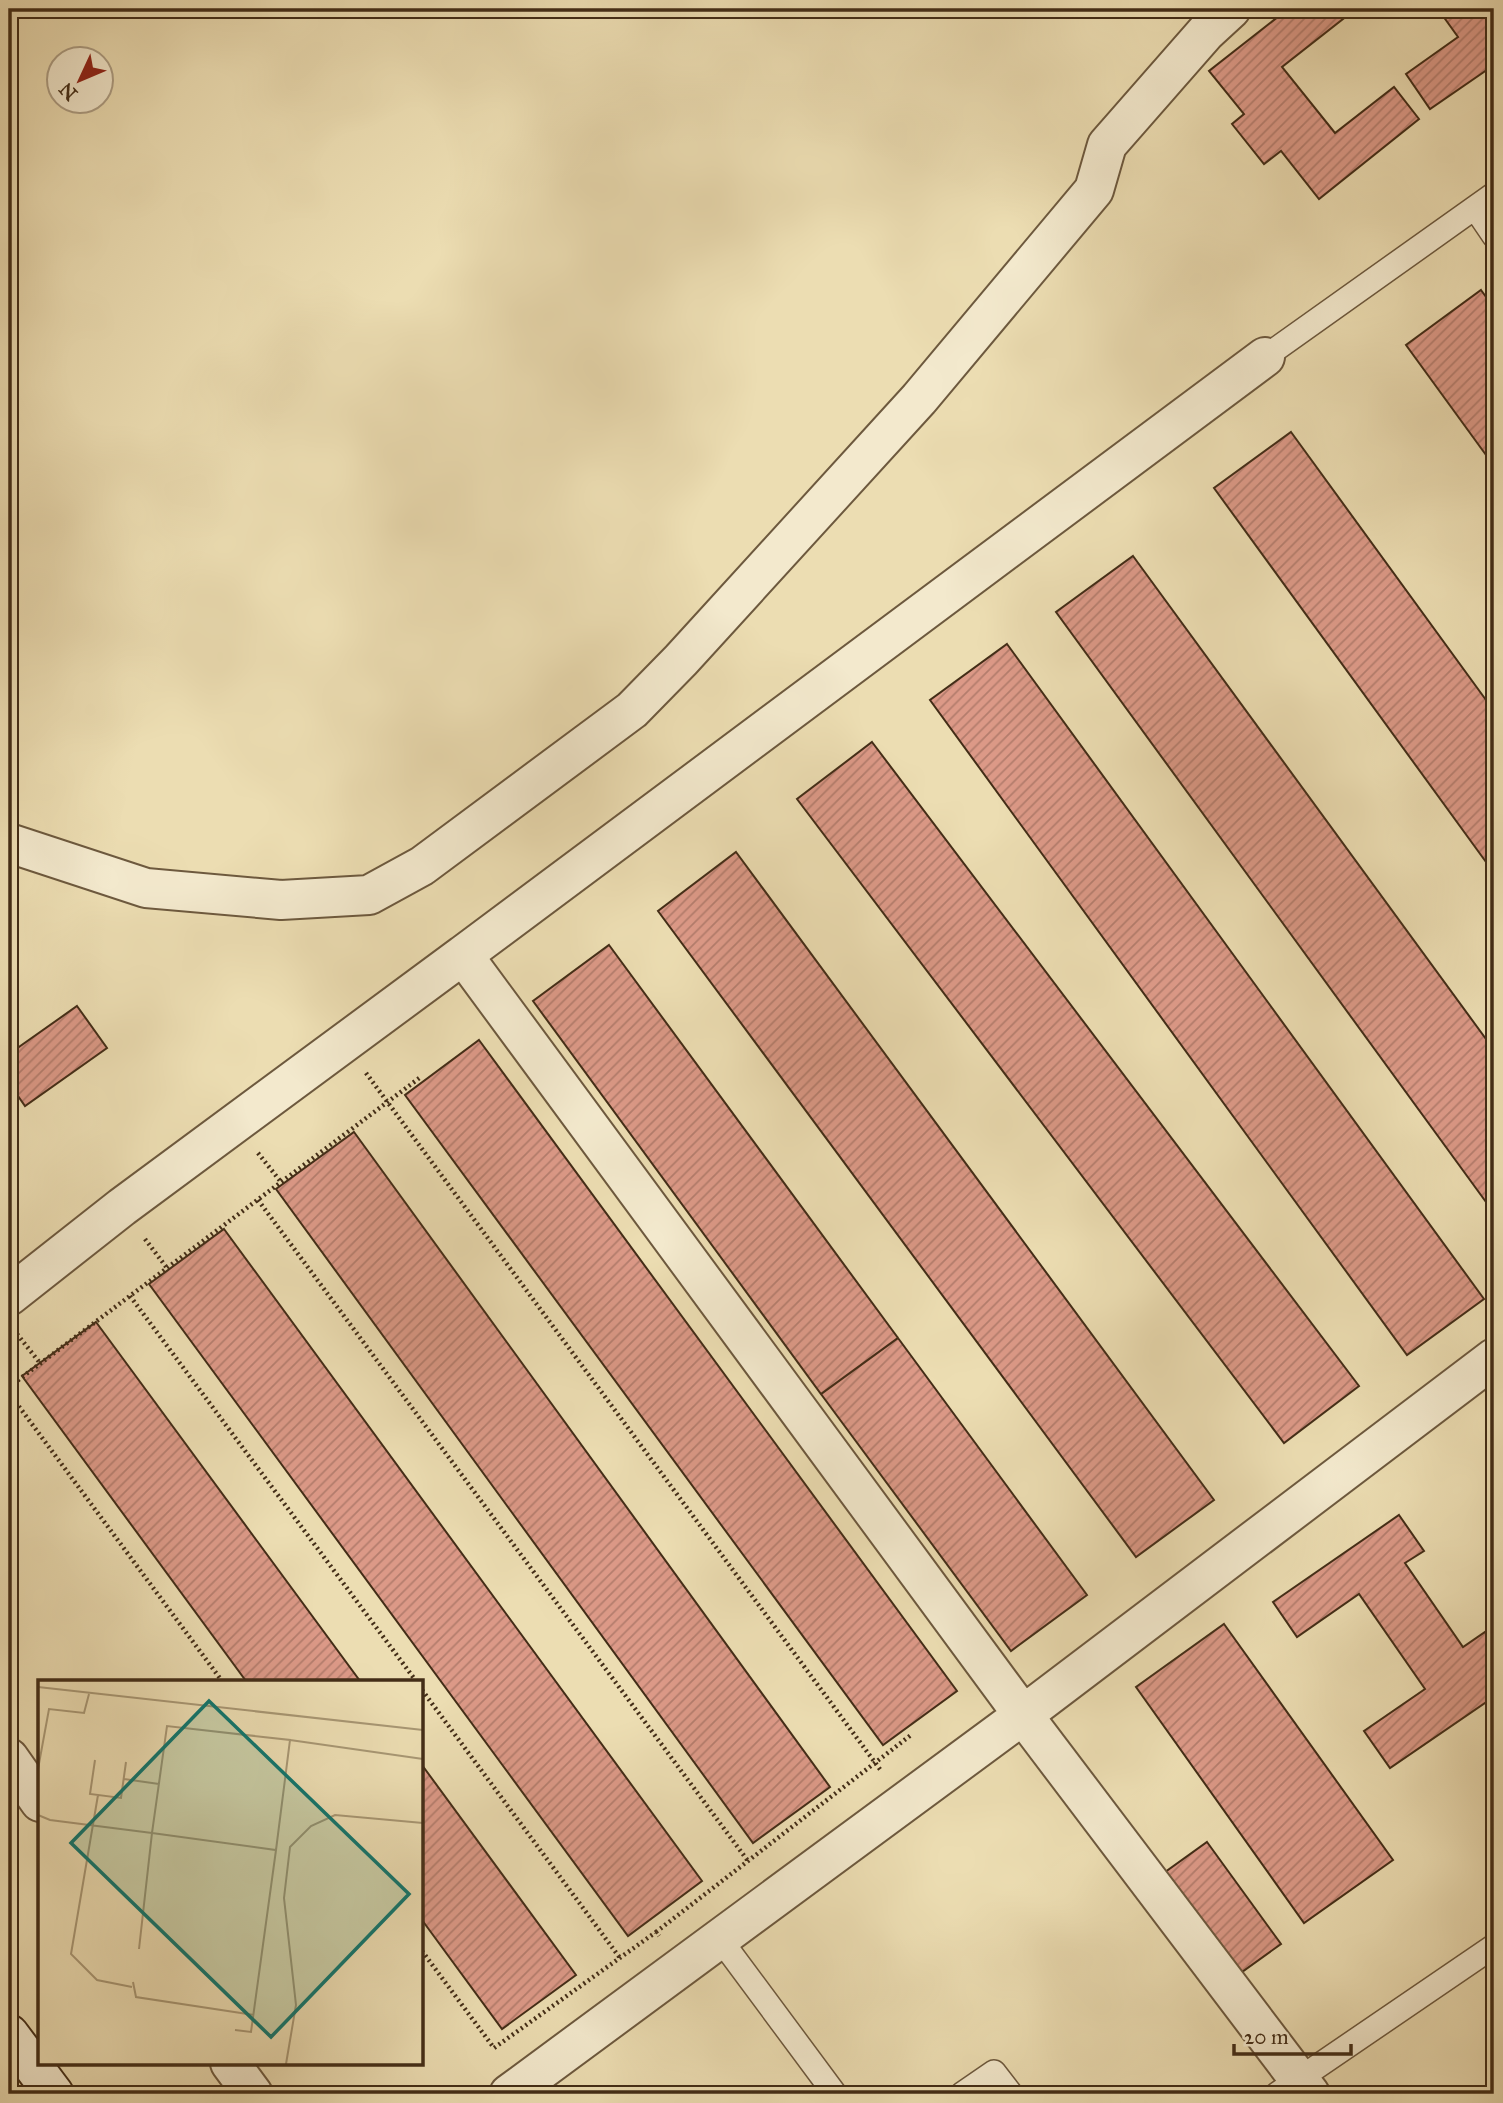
<svg xmlns="http://www.w3.org/2000/svg" width="1503" height="2103" font-family="'IM FELL Great Primer',serif">
<style>
.building{fill:url(#building-hatch);stroke:#432d17;stroke-width:2}
.lines{fill:none;stroke-linecap:round;stroke-linejoin:round}
.lane-casing{stroke:#6d593e;stroke-width:26}
.street-casing{stroke:#6d593e;stroke-width:42}
.secondary-casing{stroke:#432d17;stroke-width:42}
.path{stroke:#432d17;stroke-width:4.5;stroke-dasharray:2 3.5;stroke-linecap:butt}
.lane{stroke:#f3e9cd;stroke-width:23}
.street{stroke:#f3e9cd;stroke-width:38}
.secondary{stroke:#f3e9cd;stroke-width:38}
.inset-road{fill:none;stroke:#a89774;stroke-width:2}
.view{fill:#0f766e;fill-opacity:0.15;stroke:#0f766e;stroke-width:3.5}
.inset-edge{fill:none;stroke:#432d17;stroke-width:3.5}
</style>
<defs>
<pattern id="building-hatch" width="6" height="6" patternUnits="userSpaceOnUse" patternTransform="scale(1.75)"><rect width="6" height="6" fill="#dc9987"/><path d="M-1 1l2-2M0 6l6-6M5 7l2-2" fill="none" stroke="#b47d6d"/></pattern>
</defs>
<rect width="100%" height="100%" fill="#ecddb2"/>
<filter id="stains"><feTurbulence type="fractalNoise" baseFrequency=".00286" numOctaves="4"/><feColorMatrix values="0 0 0 0 .2 0 0 0 0 .09 0 0 0 0 .02 0 0 0 .5 -.17"/></filter>
<radialGradient id="worn" r=".72"><stop offset=".6" stop-color="#630" stop-opacity="0"/><stop offset="1" stop-color="#630" stop-opacity=".3"/></radialGradient>
<path class="building" d="M1288 9H1343L1348 15 1282 67 1335 133 1394 87 1419 119 1319 199 1281 151 1264 164 1232 124 1244 114 1209 71Z
M1438 9H1494V65L1430 109 1406 74 1458 37Z
M1481 290 1494 308V466L1406 345Z
M1291 432 1494 711V873L1214 488Z
M1133 556 1494 1050V1213L1056 612Z
M1007 644 1484 1299 1407 1355 930 700Z
M872 742 1359 1386 1284 1443 797 799Z
M736 852 1214 1500 1136 1557 658 911Z
M609 945 898 1338 821 1394 533 1001Z
M77 1006 107 1048 25 1106 9 1083V1054Z
M479 1040 957 1691 883 1745 405 1095Z
M354 1132 830 1787 753 1843 276 1189Z
M224 1229 702 1881 628 1936 149 1284Z
M96 1322 360 1681H246L22 1376Z
M898 1338 1087 1595 1011 1651 821 1394Z
M1399 1515 1424 1551 1405 1563 1463 1647 1485 1632 1494 1646V1710L1488 1701 1390 1768 1364 1731 1425 1689 1359 1594 1297 1637 1273 1602Z
M1224 1624 1393 1860 1304 1923 1136 1687Z
M422 1765 576 1975 502 2029 422 1920Z
M1207 1842 1281 1944 1235 1977 1161 1875Z"/>
<g class="lines">
<defs>
<path id="lane" d="M1475 208 1494 236
M1265 357 1494 194
M720 1939 835 2094
M962 2094 994 2072 1011 2094
M1277 2094 1494 1946"/>
<path id="street" d="M9 843 146 888 281 900 369 895 422 866 632 710 681 660 919 399 1094 190 1107 145 1206 32 1231 9
M463 955 1265 357
M9 1296 122 1207 463 955 1023 1715 1310 2094
M9 1758 40 1802
M230 2063 253 2094
M509 2094 1023 1715 1494 1358"/>
<path id="secondary" d="M9 2034 54 2094"/>
</defs>
<use href="#lane" class="lane-casing"/>
<use href="#street" class="street-casing"/>
<use href="#secondary" class="secondary-casing"/>
<path class="path" d="M366 1073 882 1772
M258 1153 281 1182
M258 1200 748 1861
M145 1239 167 1268
M130 1296 416 1681
M17 1334 40 1363
M9 1387 422 1076
M9 1393 222 1681
M422 1690 620 1958
M656 1932 911 1735
M422 1951 494 2048 656 1932 659 1936"/>
<use href="#lane" class="lane"/>
<use href="#street" class="street"/>
<use href="#secondary" class="secondary"/>
</g>
<g transform="translate(38 1680)">
<rect width="385" height="385" fill="#ecddb2"/>
<path class="inset-road" d="M0 7 385 50M252 60 385 79M57 80 52 114 83 118 88 82M0 89 11 29 46 33 51 14M86 99 121 104M60 115 33 274 59 300 94 307M0 135 12 140 114 153 238 170 252 60 129 46 114 153 101 269M95 302 98 317 216 335M197 350 213 352 238 170M248 384 258 325 246 218 252 167 273 146 297 135 385 143"/>
<path class="view" d="M171 21 371 214 233 357 33 163Z"/>
<rect width="385" height="385" class="inset-edge"/>
</g>
<rect width="1503" height="2103" fill="none" stroke="#ecddb2" stroke-width="35"/>
<rect x="10" y="10" width="1482" height="2082" fill="none" stroke="#432d17" stroke-width="3.5"/>
<rect x="18" y="18" width="1468" height="2068" fill="none" stroke="#432d17" stroke-width="2"/>
<g transform="translate(80 80) rotate(226)"><circle r="33" fill="#f3e9cd" stroke="#ad9e84" stroke-width="2"/>
<path d="M0-5L12 26L0 18L-12 26Z" fill="#8f2418"/>
<text y="-10" font-size="19" font-weight="bold" text-anchor="middle" fill="#432d17">N</text>
</g>
<path d="M1234 2044v10h117v-10" fill="none" stroke="#432d17" stroke-width="3.5"/>
<text x="1244" y="2044" font-size="21" fill="#432d17" stroke="#f3e9cd" stroke-width="5" paint-order="stroke">20 m</text>
<rect width="100%" height="100%" filter="url(#stains)"/>
<rect width="100%" height="100%" fill="url(#worn)"/>
</svg>
